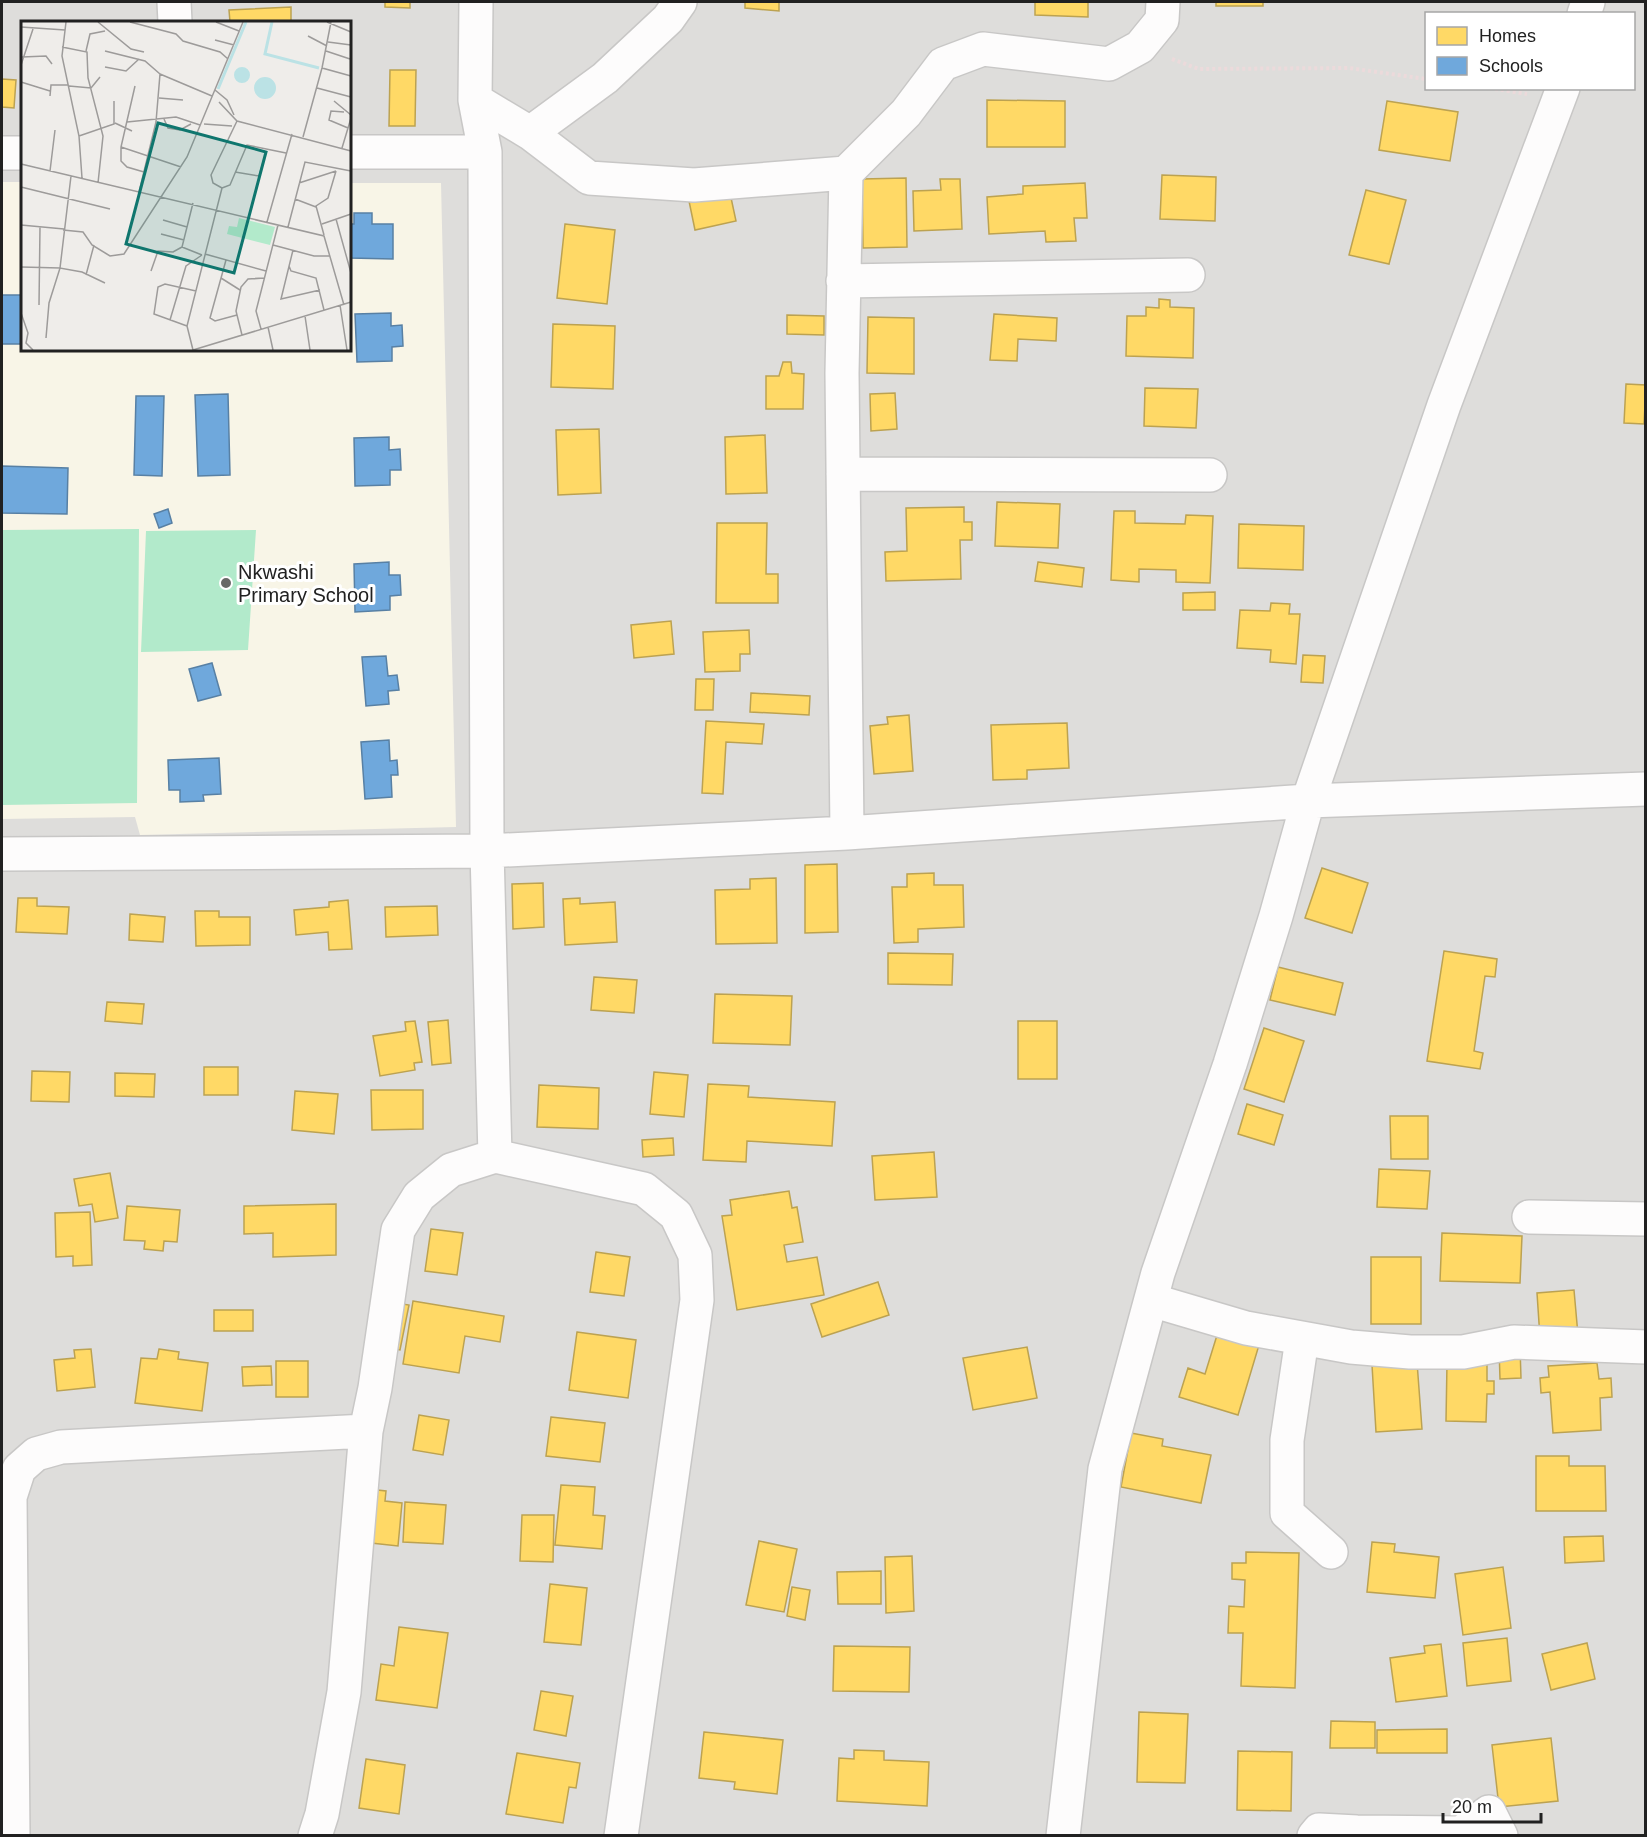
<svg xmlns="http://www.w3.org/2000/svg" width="1647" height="1837" font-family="Helvetica,sans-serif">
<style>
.residential{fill:#dedddb;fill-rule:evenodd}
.education{fill:#f8f5e7}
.pitch{fill:#b2eacb}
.homes{fill:#ffd966;stroke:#bca251;stroke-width:1.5}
.schools{fill:#6fa8dc;stroke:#5880a4;stroke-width:1.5}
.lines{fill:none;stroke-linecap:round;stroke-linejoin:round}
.minor-casing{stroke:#c8c7c6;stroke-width:36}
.path{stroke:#ecdadb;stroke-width:4;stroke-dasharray:3 3;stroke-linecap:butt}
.minor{stroke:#fdfcfc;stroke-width:33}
.poi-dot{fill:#696867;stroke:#fff;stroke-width:2}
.labels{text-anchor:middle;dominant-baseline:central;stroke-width:6;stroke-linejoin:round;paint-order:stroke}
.poi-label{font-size:20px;fill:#212121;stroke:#fff;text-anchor:start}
.inset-river{fill:none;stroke:#bbe2e5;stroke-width:3}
.inset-road{fill:none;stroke:#9d9b9a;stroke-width:1.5}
.view{fill:#0f766e;fill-opacity:0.15;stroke:#0f766e;stroke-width:3}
.inset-edge{fill:none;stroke:#212121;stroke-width:3}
</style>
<rect width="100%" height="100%" fill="#efedea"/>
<path class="residential" d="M2 2H1645V1835H2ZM1426 14H1634V88H1426ZM22 22H350V350H22Z"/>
<path class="education" d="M2 182H22V350H350V183H441L456 827 140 835 135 817 2 819Z"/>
<path class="pitch" d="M139 529 137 803 2 805V530Z
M256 530 248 650 141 652 146 531Z"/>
<path class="homes" d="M385 2H410V8L385 7Z
M745 2H779V11L745 8Z
M1035 2H1088V17L1035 15Z
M1216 2H1263V6H1216Z
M291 7V22H230L229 10Z
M390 70H416L415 126H389Z
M2 79 16 80 14 108 2 107Z
M987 100 1065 101V147H987Z
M1387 101 1458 112 1450 161 1379 150Z
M1162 175 1216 177 1215 221 1160 219Z
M906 178 907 247 863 248 862 179Z
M940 179H960L962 229 914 231 913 191 941 190Z
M1085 183 1087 218H1074L1076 241 1046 242 1045 231 989 234 987 197 1023 194V186Z
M1366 190 1406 200 1389 264 1349 255Z
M730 193 736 221 695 230 689 201Z
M565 224 615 230 607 304 557 298Z
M1159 299 1170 300V307L1194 308 1193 358 1126 356 1127 316H1146V307L1159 308Z
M994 314 1057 318 1056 341 1018 339 1017 361 990 360Z
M787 315 824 316V335L787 334Z
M868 317 914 318V374L867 373Z
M553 324 615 326 613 389 551 387Z
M783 362H791L792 373 804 374 803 409H766V376H779Z
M1626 384 1646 385 1644 424 1624 423Z
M1145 388 1198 389 1196 428 1144 426Z
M895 393 897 429 871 431 870 394Z
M599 429 601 493 558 495 556 430Z
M765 435 767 493 726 494 725 437Z
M997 502 1060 504 1058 548 995 546Z
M964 507V522H972V540H960L961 579 886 581 885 552 907 551 906 508Z
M1114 511H1135V523L1185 524 1186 515 1213 516 1210 583 1176 582V570L1139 569V582L1111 580Z
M717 523H767L766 574H778V603H716Z
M1239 524 1304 526 1303 570 1238 568Z
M1038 562 1084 568 1082 587 1035 581Z
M1215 592V610H1183V593Z
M1271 603 1290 604 1289 614H1300L1296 664 1270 662 1271 650 1237 648 1240 610 1270 611Z
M671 621 674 654 634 658 631 625Z
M749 630 750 654H740V671L705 672 703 632Z
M1303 655 1325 656 1323 683 1301 682Z
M696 679H714L713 710H695Z
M751 693 810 696 809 715 750 712Z
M909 715 913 771 874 774 870 726 888 724 887 717Z
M706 721 764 724 762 744 726 742 723 794 702 793Z
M1067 723 1069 768 1027 770V779L993 780 991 725Z
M837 864 838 932 805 933V865Z
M1322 868 1368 883 1352 933 1305 918Z
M934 873V885H963L964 927 918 929V942L894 943 892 887H907V874Z
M776 878 777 943 716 944 715 890 750 889V879Z
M543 883 544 927 513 929 512 884Z
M18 898H37V906L69 907 67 934 16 932Z
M580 898V904L615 902 617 942 565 945 563 899Z
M348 900 352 949 329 950 328 932 296 935 294 910 329 907V902Z
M437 906 438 935 386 937 385 907Z
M195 911H219V917H250V945L196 946Z
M130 914 165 917 163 942 129 940Z
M1444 951 1497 959 1495 977 1485 976 1474 1051 1483 1053 1480 1069 1427 1061Z
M888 953 953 954 952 985 888 984Z
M1278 967 1343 983 1335 1015 1270 1000Z
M594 977 637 980 634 1013 591 1010Z
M715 994 792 996 790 1045 713 1043Z
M107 1002 144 1004 142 1024 105 1021Z
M448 1020 451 1063 432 1065 428 1022Z
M415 1021 422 1062 414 1063 415 1070 380 1076 373 1036 406 1031 405 1022Z
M1018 1021H1057V1079H1018Z
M1264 1028 1304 1041 1284 1102 1244 1089Z
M204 1067H238V1095H204Z
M32 1071 70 1072 69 1102 31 1101Z
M654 1072 688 1075 684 1117 650 1114Z
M115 1073 155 1074 154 1097 115 1096Z
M708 1084 749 1086 748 1097 835 1102 832 1146 747 1141 746 1162 703 1160Z
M539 1085 599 1088 598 1129 537 1127Z
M371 1090H423V1129L372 1130Z
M295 1091 338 1094 334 1134 292 1130Z
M1247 1104 1283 1115 1274 1145 1238 1134Z
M1390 1116H1428V1159H1391Z
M673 1138 674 1155 643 1157 642 1140Z
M934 1152 937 1197 875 1200 872 1156Z
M1379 1169 1430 1171 1427 1209 1377 1207Z
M110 1173 118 1218 95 1222 92 1204 79 1206 74 1179Z
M789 1191 792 1208 797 1207 803 1242 784 1245 787 1262 817 1257 824 1295 737 1310 722 1216 732 1215 730 1200Z
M336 1204V1255L273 1257V1233L244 1234V1206Z
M127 1206 180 1210 177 1242 164 1241 163 1251 144 1249 145 1241 124 1240Z
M90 1212 92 1265 73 1266V1256L56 1257 55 1213Z
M431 1229 463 1233 457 1275 425 1271Z
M1442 1233 1522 1236 1520 1283 1440 1281Z
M596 1252 630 1257 624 1296 590 1292Z
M1371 1257H1421V1324H1371Z
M878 1282 889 1315 822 1337 811 1304Z
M1574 1290 1578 1335 1540 1338 1537 1293Z
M413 1301 504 1316 500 1342 465 1336 459 1373 403 1364Z
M391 1302 409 1305 400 1350 383 1347Z
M214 1310H253V1331H214Z
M577 1332 636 1340 628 1398 569 1390Z
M1218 1332 1259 1345 1238 1415 1179 1397 1188 1368 1205 1374Z
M1027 1347 1037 1398 973 1410 963 1358Z
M1520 1347 1521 1378 1500 1379 1499 1348Z
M91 1349 95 1387 57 1391 54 1360 75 1358 74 1350Z
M159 1349 179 1352 178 1359 208 1363 202 1411 135 1403 141 1358 157 1359Z
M276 1361H308V1397H276Z
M1417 1362 1422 1429 1376 1432 1372 1365Z
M1447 1363 1487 1364V1381H1494V1394H1487L1486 1422 1446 1421Z
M1597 1363 1599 1379 1611 1378 1612 1397 1600 1398 1601 1430 1553 1433 1550 1392 1541 1393 1540 1378 1549 1377 1548 1366Z
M271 1366 272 1385 243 1386 242 1367Z
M419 1415 449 1420 443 1455 413 1450Z
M551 1417 605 1423 600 1462 546 1456Z
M1131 1433 1163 1439 1162 1446 1211 1455 1201 1503 1121 1487Z
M1536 1456H1569V1466H1605L1606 1511H1536Z
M561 1485 595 1487 593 1515 605 1516 602 1549 555 1545Z
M368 1489 386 1491 385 1501 402 1503 398 1546 362 1542Z
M405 1502 446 1505 443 1544 403 1542Z
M522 1515H554L553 1562 520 1561Z
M1603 1536 1604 1561 1565 1563 1564 1537Z
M759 1541 797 1549 784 1612 746 1605Z
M1372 1542 1395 1544 1394 1552 1439 1557 1435 1598 1367 1592Z
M1246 1552 1299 1553 1295 1688 1241 1686 1243 1633H1228L1229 1606 1244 1607 1245 1580 1232 1579V1563H1246Z
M912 1556 914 1611 886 1613 885 1557Z
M1503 1567 1511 1628 1463 1635 1455 1574Z
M881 1571V1604H838L837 1572Z
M550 1584 587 1588 581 1645 544 1642Z
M792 1587 810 1590 805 1620 787 1616Z
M399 1627 448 1633 437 1708 376 1700 381 1664 394 1666Z
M1507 1638 1511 1681 1467 1686 1463 1643Z
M1587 1643 1595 1679 1551 1690 1542 1654Z
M1441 1644 1447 1696 1396 1702 1390 1658 1425 1653 1424 1646Z
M834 1646 910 1647 909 1692 833 1691Z
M541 1691 573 1696 566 1736 534 1730Z
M1139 1712 1188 1714 1185 1783 1137 1782Z
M1331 1721 1375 1722V1748H1330Z
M1447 1729V1753H1377V1730Z
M704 1732 783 1740 777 1794 734 1789 735 1782 699 1778Z
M1551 1738 1558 1801 1499 1807 1492 1745Z
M854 1750 884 1751V1760L929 1762 927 1806 837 1801 839 1758 854 1759Z
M1238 1751 1292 1752 1291 1811 1237 1810Z
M517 1753 580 1763 576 1788 569 1787 563 1823 506 1814Z
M366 1759 405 1765 399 1814 359 1808Z"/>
<path class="schools" d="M354 213H372V224H393V259L350 258V224H354Z
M2 295H22V344H2Z
M391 313V326L402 325 403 346 392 347V361L357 362 355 314Z
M228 394 230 475 198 476 195 395Z
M136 396H164L162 476 134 475Z
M389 437V450L400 449 401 470H390V485L355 486 354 438Z
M2 466 68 468 67 514 2 513Z
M168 509 172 523 159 528 154 514Z
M389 562V575H400L401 595 390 596V610L355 612 354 564Z
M386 656 388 676 397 675 399 690 388 691 389 704 366 706 362 657Z
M212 663 221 695 198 701 189 669Z
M389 740 390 761 397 760 398 775H391L392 797 365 799 361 742Z
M219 758 221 794 203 795 204 801 180 802V790H169L168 760Z"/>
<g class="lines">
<defs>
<path id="minor" d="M174 2 175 22
M476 2 475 100 485 152 487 851 495 1156
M1584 14 1588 2
M475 100 530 133 589 178 694 185 846 173 842 373 847 833
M530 133 605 78 668 19 680 2
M350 152H485
M2 153H22
M846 173 906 113 943 64 983 49 1109 64 1140 47 1162 20 1163 2
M843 281 1188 275
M843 474 1210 475
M2 854 487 851 847 833 1308 801 1646 789
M1529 1217 1646 1219
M1151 1300 1246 1328 1351 1347 1410 1352H1463L1514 1342 1646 1347
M1302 1339 1287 1440V1513L1331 1552
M13 1836 10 1497 19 1469 36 1454 61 1447 366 1431
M315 1836 322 1814 344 1692 366 1431 375 1388 398 1230 419 1196 451 1170 495 1156 644 1189 676 1215 695 1255 697 1300 621 1836
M1063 1836 1105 1469 1158 1273 1230 1064 1276 916 1308 801 1444 405 1563 88
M1314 1836 1319 1830 1357 1832 1461 1833 1489 1812 1501 1836"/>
</defs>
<use href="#minor" class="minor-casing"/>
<path class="path" d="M1172 59 1199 69 1349 68 1426 79
M1489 88 1527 94"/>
<use href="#minor" class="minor"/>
</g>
<circle class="poi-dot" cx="226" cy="583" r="6"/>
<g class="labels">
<g class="poi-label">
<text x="238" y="572">Nkwashi<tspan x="238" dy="23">Primary School</tspan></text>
</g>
</g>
<g transform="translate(21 21)">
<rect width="330" height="330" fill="#efedea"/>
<path d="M218 197 254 206 249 224 206 213 208 205 216 206Z" fill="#b2eacb"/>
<path d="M213 54a8 8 0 1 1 16 0a8 8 0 1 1-16 0ZM233 67a11 11 0 1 1 22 0a11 11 0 1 1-22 0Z" fill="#bbe2e5"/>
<path class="inset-river" d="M251 1 244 33 298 47M197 68 225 1"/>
<path class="inset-road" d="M45 1 41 35 58 115 61 157M77 1 110 28 123 31M109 1 155 13 162 20 199 31 207 38M195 1 218 10M306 1 330 11M0 6 44 9M287 15 306 25M194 19 213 24M307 21 330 24M41 26 66 31 67 57 82 115 77 162M65 30 69 13 84 10M84 30 124 40 139 53 135 101 118 171M305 30 329 38M1 36 25 35 31 43M0 44 12 8M84 46 105 50 118 38M301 47 310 1M139 53 191 75M0 61 29 70M48 65 70 67 79 56M114 65 100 126 160 146M296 67 330 76M194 69 206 79 213 94M29 75 30 64H47M138 77 162 79M313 80 330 94M198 81 216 100 330 130M323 91 310 90 308 99 327 107M143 98 147 107 159 109 170 103M106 101 155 96 179 104M94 102 111 110M183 103 211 105M58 115 93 103V80M282 116 301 47 330 55M100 126V140L106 146 123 151M321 127 330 97M0 143 303 215 323 284M29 150 34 109M214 151 238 155 245 131M278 162 315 150M0 166 89 188M201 167 209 164 226 124 265 132M201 167 192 162 190 154 216 100M274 178 295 186M172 182 161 226 181 234M315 198 330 252M142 199 166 206M246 201 271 113M301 203 330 193M0 204 43 208M267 206 284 141 330 150M42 209 62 211 71 224 89 235 103 233 166 136 222 1M140 213 163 219M303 214 295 185 307 177 315 150M252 224 293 235H309M272 229 260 278 299 269M184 233 245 250M205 239 189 297 194 300 216 294M268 245 270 250 295 257 303 289M0 246 39 247 50 155M130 250 137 230 152 231 161 226M65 254 73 224M200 257 219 269M18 284 19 206M319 284 326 329M0 292 7 312 5 322 12 329M284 295 289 329M149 299 165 245 181 234M166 305 133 293 137 266 144 263 175 270M247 306 252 329M240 308 235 290 257 204M221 314 215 290 220 266 227 258 243 257M25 317 28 282 39 247 61 251 84 262M172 329 166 305 201 167M172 329 330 281"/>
<path class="view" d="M137 102 245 131 213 252 105 223Z"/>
<rect width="330" height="330" class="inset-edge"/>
</g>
<rect width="1647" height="1837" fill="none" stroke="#212121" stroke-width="6"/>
<rect x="1425" y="12" width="210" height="78" fill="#ffffff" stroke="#a6a6a6" stroke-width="1.5"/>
<rect x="1437" y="27" width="30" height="18" fill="#ffd966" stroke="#a6a6a6" stroke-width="1.5"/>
<text x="1479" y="42" font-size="18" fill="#212121">Homes</text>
<rect x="1437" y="57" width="30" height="18" fill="#6fa8dc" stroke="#a6a6a6" stroke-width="1.5"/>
<text x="1479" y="72" font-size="18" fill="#212121">Schools</text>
<path d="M1443 1813v9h98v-9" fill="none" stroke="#212121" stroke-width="3"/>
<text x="1452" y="1813" font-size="18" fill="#212121" stroke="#ffffff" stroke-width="4.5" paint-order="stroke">20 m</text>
</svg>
